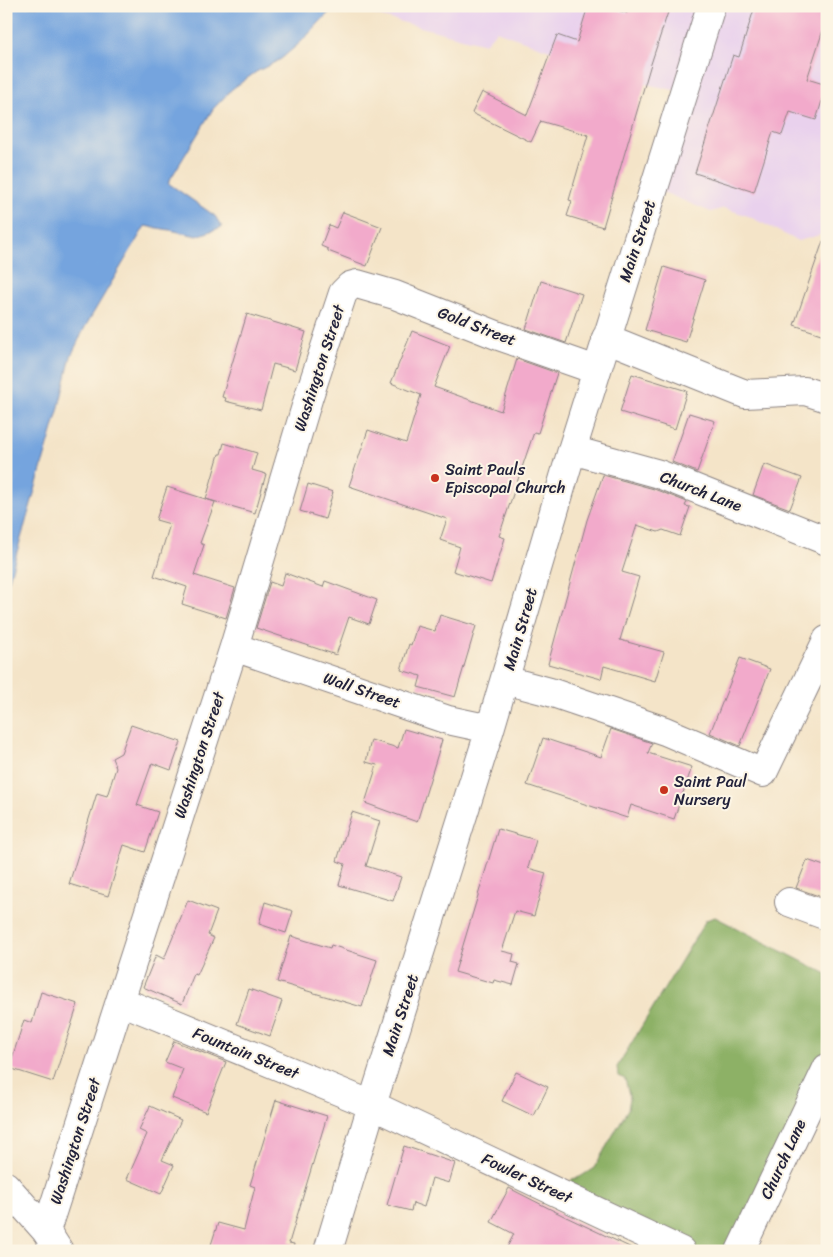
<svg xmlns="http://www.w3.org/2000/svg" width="833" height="1257" font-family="Sriracha,sans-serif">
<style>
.built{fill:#e9d1ed}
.forest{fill:#8db166;stroke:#586a50}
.water{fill:#74a4de;stroke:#4b638c}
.building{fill:#f2aacb}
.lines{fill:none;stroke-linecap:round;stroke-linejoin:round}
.minor-casing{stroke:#8b8382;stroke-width:30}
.minor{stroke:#fff;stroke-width:28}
.poi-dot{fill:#c8321e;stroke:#fcf5e5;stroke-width:2}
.labels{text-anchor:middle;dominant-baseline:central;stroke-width:4;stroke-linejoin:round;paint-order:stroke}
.street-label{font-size:16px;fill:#22223b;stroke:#fcf5e5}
.poi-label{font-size:16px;fill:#22223b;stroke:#fcf5e5;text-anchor:start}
</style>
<rect width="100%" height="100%" fill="#fcf5e5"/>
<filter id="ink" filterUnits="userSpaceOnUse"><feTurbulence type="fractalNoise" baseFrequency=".02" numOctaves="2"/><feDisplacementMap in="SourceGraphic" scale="10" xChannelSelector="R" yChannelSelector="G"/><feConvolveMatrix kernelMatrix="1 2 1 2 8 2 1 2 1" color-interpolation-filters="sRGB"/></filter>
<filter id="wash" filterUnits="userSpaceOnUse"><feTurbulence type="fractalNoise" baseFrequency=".0096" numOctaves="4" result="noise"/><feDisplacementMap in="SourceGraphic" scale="20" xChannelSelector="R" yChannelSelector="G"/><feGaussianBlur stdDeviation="1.12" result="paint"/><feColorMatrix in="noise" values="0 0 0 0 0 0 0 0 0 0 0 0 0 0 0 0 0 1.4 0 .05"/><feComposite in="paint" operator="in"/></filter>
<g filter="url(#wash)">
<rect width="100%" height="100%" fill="#f4e4c8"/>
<path class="built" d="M341 6H827V233L798 241 748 216 724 208 711 212 653 188 683 92 645 84 496 31 485 44Z"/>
<path class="forest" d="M715 917 827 974V1079L738 1251H684L568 1195 572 1179 580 1177 594 1168 628 1109 630 1098 625 1079 618 1076 617 1067 706 920Z"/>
<path class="water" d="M6 6H335L302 41 281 59 256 72 232 89 213 109 168 183 215 216 222 227 197 236 170 230 145 226 85 327 71 356 58 411 6 590Z"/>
<g id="blocks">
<path class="building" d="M588 6H605L627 13 629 6H670L650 67 603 227 567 216 572 201 569 200 588 135 540 121H541L531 142 472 113 482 92 527 115 557 35 577 42Z
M755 6H827V18L807 79 827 85 816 120 790 112 782 135 773 132 754 192 695 173 733 55 739 57Z
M343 212 382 227 367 266 328 251V249L321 246 329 225 336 228Z
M823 241H827V336L794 325Z
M664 267 705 280 686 342 645 330Z
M541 281 582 294 566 343 526 329Z
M247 314 306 332 295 370 273 364 261 410 225 401 226 398 222 397Z
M412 331 450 346 434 387 501 411 517 359 557 373 538 433 534 432 499 536 505 538 491 583 453 571 460 547 440 540 447 519 349 486 368 430 406 443 421 395 391 383Z
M632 374 687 391 675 429 620 412Z
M689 413 715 421 697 472 672 462Z
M224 443 257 453 252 470 266 474 255 513 206 499 219 454H221Z
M764 464 802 478 790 509 753 495Z
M603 475 654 489 687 502 685 506 690 507 680 536 663 530 658 532 637 525 622 572 639 577 620 640 664 652 655 681 604 666 601 679 548 664 587 520Z
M308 484 333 492 325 519 300 511Z
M167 487 215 502 200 543 204 545 194 575 235 588 226 618 182 604 187 587 154 576 170 524 156 520Z
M285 573 323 587 325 581 377 600 369 624 349 617 336 655 256 628 270 582 281 586Z
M440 615 476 626 455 697 418 687 421 676 401 670 409 644 411 645 417 626 435 631Z
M740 658 770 669 740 746 710 733Z
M131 725 181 742 171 770 152 763 137 805 158 812 145 852 124 845 108 896 69 884 97 793 107 796 116 768 112 758 121 753Z
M404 729 442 740 417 822 365 803 377 765 366 762 371 740 398 748Z
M611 729 652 743 648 753 692 767 674 819 631 805 627 818 527 785 543 738 601 757Z
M352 812 380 821 366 866 401 877 393 901 339 885 345 864 337 861Z
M498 829 536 840 528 868 546 873 534 916 515 911 502 951 514 954 512 962 519 964 513 985 494 980 493 983 455 972Z
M807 860 827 867V899L796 888Z
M188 900 217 911 208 935 214 938 197 975 194 974 182 1004 143 987 156 955 164 959Z
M265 902 293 911 286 933 259 924Z
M291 936 330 948 331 945 377 960 362 1007 277 982Z
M249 989 282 1001 270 1036 237 1024Z
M41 992 78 1004 53 1082 9 1068 24 1020 32 1023Z
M174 1041 226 1062 206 1112 172 1098 183 1069 165 1062Z
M516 1072 548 1087 534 1116 502 1101Z
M276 1100 327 1116 289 1243 294 1244 293 1251H209L218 1223 244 1230 255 1187 250 1185Z
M150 1106 181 1120 162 1160 174 1165 161 1194 127 1179 147 1134 139 1130Z
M404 1146 455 1163 449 1183 432 1178 424 1207 413 1203 411 1211 387 1205Z
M509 1188 564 1216 638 1251H505L514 1234 491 1222Z"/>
</g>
</g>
<g filter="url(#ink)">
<use href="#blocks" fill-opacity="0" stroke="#8b8382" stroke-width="1"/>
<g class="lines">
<defs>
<path id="minor" d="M606 338 745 394 805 391 827 398
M572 450 659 474 827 541
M234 647 448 720 490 729
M505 680 550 692 665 731 763 773 827 640
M789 902 827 916
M121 1001 372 1105 681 1251
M6 1186 46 1231 59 1251
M46 1231 234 647 309 396 343 293 350 286 357 284 395 295 499 336 596 370
M328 1251 372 1105 490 729 572 450 711 6
M740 1251 827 1068"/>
</defs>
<use href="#minor" class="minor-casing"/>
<use href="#minor" class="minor"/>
</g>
</g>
<g class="poi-dot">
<circle cx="435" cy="478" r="5"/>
<circle cx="664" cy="790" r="5"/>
</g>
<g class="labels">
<g class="street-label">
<text transform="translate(637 241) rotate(-72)">Main Street</text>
<text transform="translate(477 326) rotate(21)">Gold Street</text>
<text transform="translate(319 368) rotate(-72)">Washington Street</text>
<text transform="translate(701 491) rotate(21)">Church Lane</text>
<text transform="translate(520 629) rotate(-74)">Main Street</text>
<text transform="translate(362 690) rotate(19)">Wall Street</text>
<text transform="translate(199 755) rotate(-72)">Washington Street</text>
<text transform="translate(400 1015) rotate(-72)">Main Street</text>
<text transform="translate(246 1053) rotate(22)">Fountain Street</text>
<text transform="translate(75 1141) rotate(-72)">Washington Street</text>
<text transform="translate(783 1159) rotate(-65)">Church Lane</text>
<text transform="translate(527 1178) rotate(25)">Fowler Street</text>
</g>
<g class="poi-label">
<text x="445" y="469">Saint Pauls<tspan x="445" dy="18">Episcopal Church</tspan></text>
<text x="674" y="781">Saint Paul<tspan x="674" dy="18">Nursery</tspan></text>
</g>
</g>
<rect width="833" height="1257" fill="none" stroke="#fcf5e5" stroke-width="25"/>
</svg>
